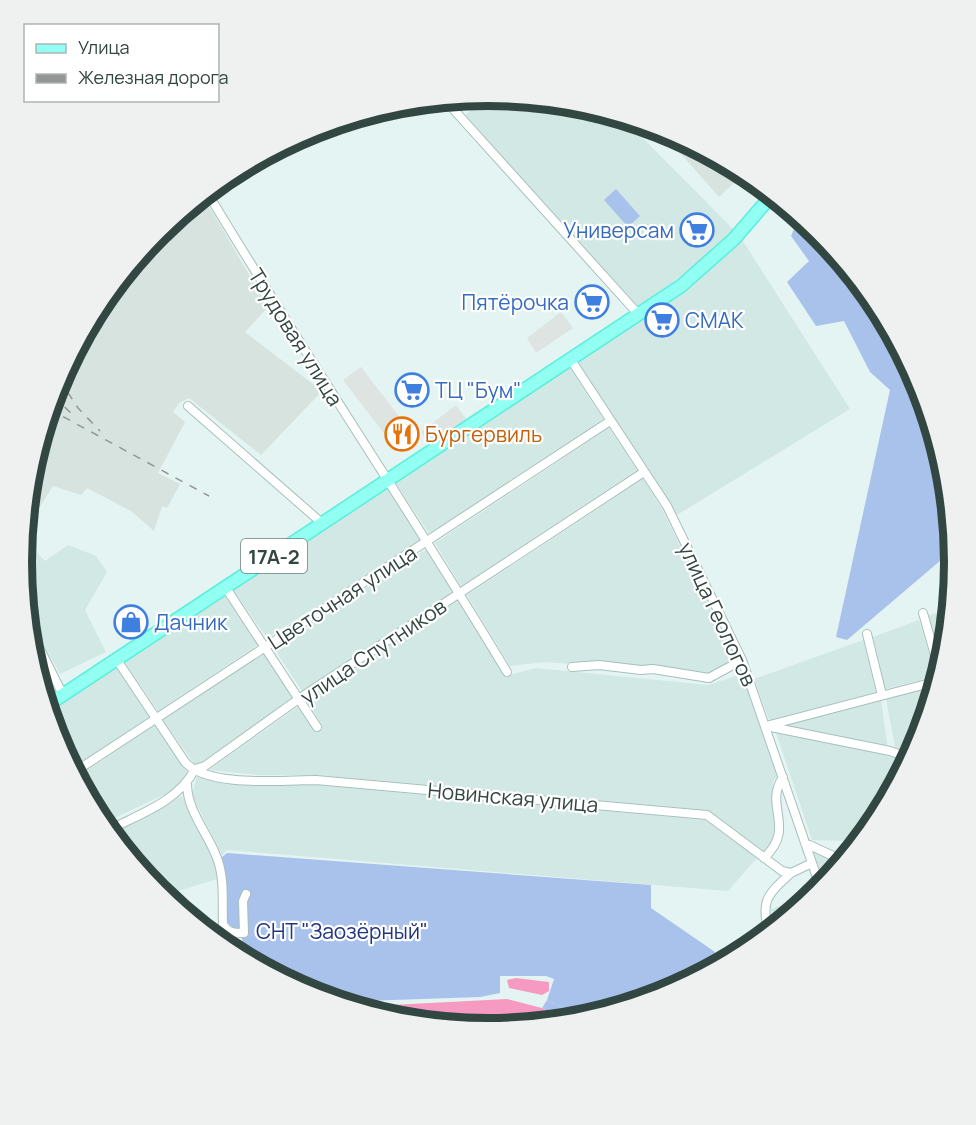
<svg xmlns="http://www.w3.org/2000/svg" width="976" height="1125" font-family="Manrope,sans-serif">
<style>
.residential{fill:#d2e8e5}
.industrial{fill:#d6e3df}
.wetland{fill:url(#wetland-marsh)}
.garden{fill:#a9c2ec}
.parking{fill:#dde4e2}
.water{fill:#f79ac1}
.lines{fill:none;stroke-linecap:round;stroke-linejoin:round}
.street-casing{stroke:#a6c0bc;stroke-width:10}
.primary-casing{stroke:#58efdb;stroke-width:15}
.street{stroke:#fff;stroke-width:8}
.primary{stroke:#92fff3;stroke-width:12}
.rail{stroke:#959595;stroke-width:1.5;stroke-dasharray:8 8;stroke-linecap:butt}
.labels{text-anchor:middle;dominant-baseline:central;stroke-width:4.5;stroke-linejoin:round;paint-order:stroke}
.shield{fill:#fff;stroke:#707e7b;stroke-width:1.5}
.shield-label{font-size:20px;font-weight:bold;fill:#334742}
.shop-label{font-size:21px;fill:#366cbe;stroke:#fff;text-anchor:start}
.street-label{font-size:21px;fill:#334742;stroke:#fff}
.food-label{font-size:21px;fill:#c56008;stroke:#fff;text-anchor:start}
.park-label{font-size:21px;fill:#21347e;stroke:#fff}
.rim{fill:none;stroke:#334742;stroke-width:8}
</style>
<defs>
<pattern id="wetland-marsh" width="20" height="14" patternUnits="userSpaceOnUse" patternTransform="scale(1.5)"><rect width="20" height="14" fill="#a9c2ec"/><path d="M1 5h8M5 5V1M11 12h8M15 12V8" fill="none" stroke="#8a9fc1"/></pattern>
</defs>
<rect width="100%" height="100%" fill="#e4f4f2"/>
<path class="residential" d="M490 96 579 105 623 118 734 230 721 245 639 308 465 115Z
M741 238 850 409 677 515 578 363 684 290Z
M570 368 603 419 430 535 395 482Z
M609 428 637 470 461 586 435 543Z
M643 479 662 509 738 665 708 675 545 662 510 666 467 595Z
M387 488 421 540 267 638 233 590Z
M23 538 45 561 68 545 96 556 107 572 85 610 106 652 60 674 26 614 21 562Z
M427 549 453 592 302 691 273 647Z
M225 595 259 644 158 711 124 661Z
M459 600 509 675 536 668 708 685 742 674 777 776 773 783 774 839 764 851 707 810 317 775H258L209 770 299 706 314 730 320 731 322 725 307 700Z
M951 608 946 654 943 665 928 616Z
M919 620 936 676 885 689 873 637Z
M863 640 876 692 769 720 754 679Z
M29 647 48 684 41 689 30 653Z
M264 652 293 697 203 762 194 764 163 720Z
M116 667 149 717 71 769 56 741 48 711Z
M936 686 919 742 913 753 895 747 886 699Z
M881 700 887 743 884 755 908 763 876 822 854 849V841L812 840 774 727Z
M155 725 188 773 174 790 102 824 76 778Z
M197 776 222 783 316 785 705 820 757 858 728 891 227 850 222 855 192 795Z
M182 796 213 860 217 879 162 896 110 835Z
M813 850 842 864 825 884Z
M806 897 807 902 777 927 771 909Z
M765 935 747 951 734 958 730 947Z"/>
<path class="industrial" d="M659 129 738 169 735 173 742 180 738 184 735 182 719 197Z
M201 197 213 213 268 307 245 332 322 391 261 455 189 398 179 403 173 412 185 422 158 473 180 484 167 508 162 506 154 531 131 511 87 488 81 495 53 486 24 532 30 471 57 383 100 303 158 232Z"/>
<path class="wetland" d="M547 1000 584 1019 568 1022 542 1008Z"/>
<path class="garden" d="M616 189 640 216 628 227 604 200Z
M780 201 818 233 876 303 920 384 946 472 954 549 847 640 836 637 890 390 870 372 844 321 816 326 787 282 809 261 791 236 796 224 777 205Z
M227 853 651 885V908L715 952 705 974 666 994 584 1019 547 1000 554 979 546 976H500V993L480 997 335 1002 309 994 247 961 241 935 227 922 226 880 221 858Z"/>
<path class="parking" d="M561 312 573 328 536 353 527 338Z
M361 367 404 423 386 436 343 380Z
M456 405 466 419 431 445 421 432Z"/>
<path class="water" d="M516 978 549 982V991L542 995 509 988 507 980Z
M507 999 542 1008 568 1022 488 1029 397 1020 353 1007Z"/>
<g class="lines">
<defs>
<path id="street" d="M445 100 639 315
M207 192C304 354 410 510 507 672
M571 360 667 506 742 660 821 889
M188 406 323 524
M226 588 317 727
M923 613 940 673
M27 623 63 695
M867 634 882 695
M117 660 185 762C208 788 283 780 316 780L707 815 782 871 791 873 812 863
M572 667 599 665 641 670 653 669 709 678 742 660
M910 758 890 751 766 726 938 681
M73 773 610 421
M187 784C187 811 208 833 217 858 225 879 222 902 223 924 228 933 234 933 244 933L243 901 246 894
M107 831C139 814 178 802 195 769L205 766 300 698 644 472
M805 843 844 861
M764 858C797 827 763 807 783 777
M769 933C760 901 767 895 791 873"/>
<path id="primary" d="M46 706 681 286 734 239 772 195"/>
</defs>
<use href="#street" class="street-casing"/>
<use href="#primary" class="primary-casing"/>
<use href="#street" class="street"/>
<use href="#primary" class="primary"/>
<path class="rail" d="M59 379 78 408 100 431
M53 396 74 416
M49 409 209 496"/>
</g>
<defs>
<symbol id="supermarket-ring" viewBox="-11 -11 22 22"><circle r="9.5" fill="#fff" stroke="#3f7fe0" stroke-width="1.5"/><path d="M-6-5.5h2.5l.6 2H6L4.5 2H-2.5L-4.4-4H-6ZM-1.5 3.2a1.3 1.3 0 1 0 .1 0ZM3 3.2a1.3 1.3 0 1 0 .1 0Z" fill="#3f7fe0"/></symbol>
<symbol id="restaurant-ring" viewBox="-11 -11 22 22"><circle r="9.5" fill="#fff" stroke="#e8710a" stroke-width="1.5"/><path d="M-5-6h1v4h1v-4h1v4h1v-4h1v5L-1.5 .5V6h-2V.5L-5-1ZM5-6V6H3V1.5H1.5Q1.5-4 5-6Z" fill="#e8710a"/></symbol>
<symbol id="shop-ring" viewBox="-11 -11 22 22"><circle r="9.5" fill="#fff" stroke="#3f7fe0" stroke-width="1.5"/><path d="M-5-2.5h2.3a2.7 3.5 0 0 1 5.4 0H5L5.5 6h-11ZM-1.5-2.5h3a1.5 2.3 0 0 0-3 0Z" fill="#3f7fe0"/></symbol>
</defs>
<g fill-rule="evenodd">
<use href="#supermarket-ring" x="678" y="211" width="38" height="38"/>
<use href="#supermarket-ring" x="573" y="283" width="38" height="38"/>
<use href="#supermarket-ring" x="643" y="301" width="38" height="38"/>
<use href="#supermarket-ring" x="393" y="371" width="38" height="38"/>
<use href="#restaurant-ring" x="383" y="415" width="38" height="38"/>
<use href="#shop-ring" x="112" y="603" width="38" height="38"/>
</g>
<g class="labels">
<rect class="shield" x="241" y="539" width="66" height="34" rx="4.5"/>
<g class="shield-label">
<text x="274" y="556">17А-2</text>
</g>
<g class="shop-label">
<text x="674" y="230" text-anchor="end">Универсам</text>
<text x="569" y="302" text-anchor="end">Пятёрочка</text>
<text x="685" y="320">СМАК</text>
<text x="435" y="390">ТЦ "Бум"</text>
<text x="154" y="622">Дачник</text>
</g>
<g class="street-label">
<text transform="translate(296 337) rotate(58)">Трудовая улица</text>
<text transform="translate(342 597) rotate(-33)">Цветочная улица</text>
<text transform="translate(718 614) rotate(65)">улица Геологов</text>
<text transform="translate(373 651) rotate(-34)">улица Спутников</text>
<text transform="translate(513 797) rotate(5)">Новинская улица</text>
</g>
<g class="food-label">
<text x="425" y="434">Бургервиль</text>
</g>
<g class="park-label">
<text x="342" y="931">СНТ "Заозёрный"</text>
</g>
</g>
<path d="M0 0H976V1125H0ZM32 562a456 456 0 1 1 912 0a456 456 0 1 1-912 0Z" fill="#eff0f0" fill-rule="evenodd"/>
<path class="rim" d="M32 562a456 456 0 1 1 912 0a456 456 0 1 1-912 0Z"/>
<rect x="24" y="24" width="195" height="78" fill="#ffffff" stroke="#adb5b3" stroke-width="1.5"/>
<rect x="36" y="44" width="30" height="9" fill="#92fff3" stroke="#adb5b3" stroke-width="1.5"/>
<text x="78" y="54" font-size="18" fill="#334742">Улица</text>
<rect x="36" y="74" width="30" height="9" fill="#959595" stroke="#adb5b3" stroke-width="1.5"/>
<text x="78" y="84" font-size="18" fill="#334742">Железная дорога</text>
</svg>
